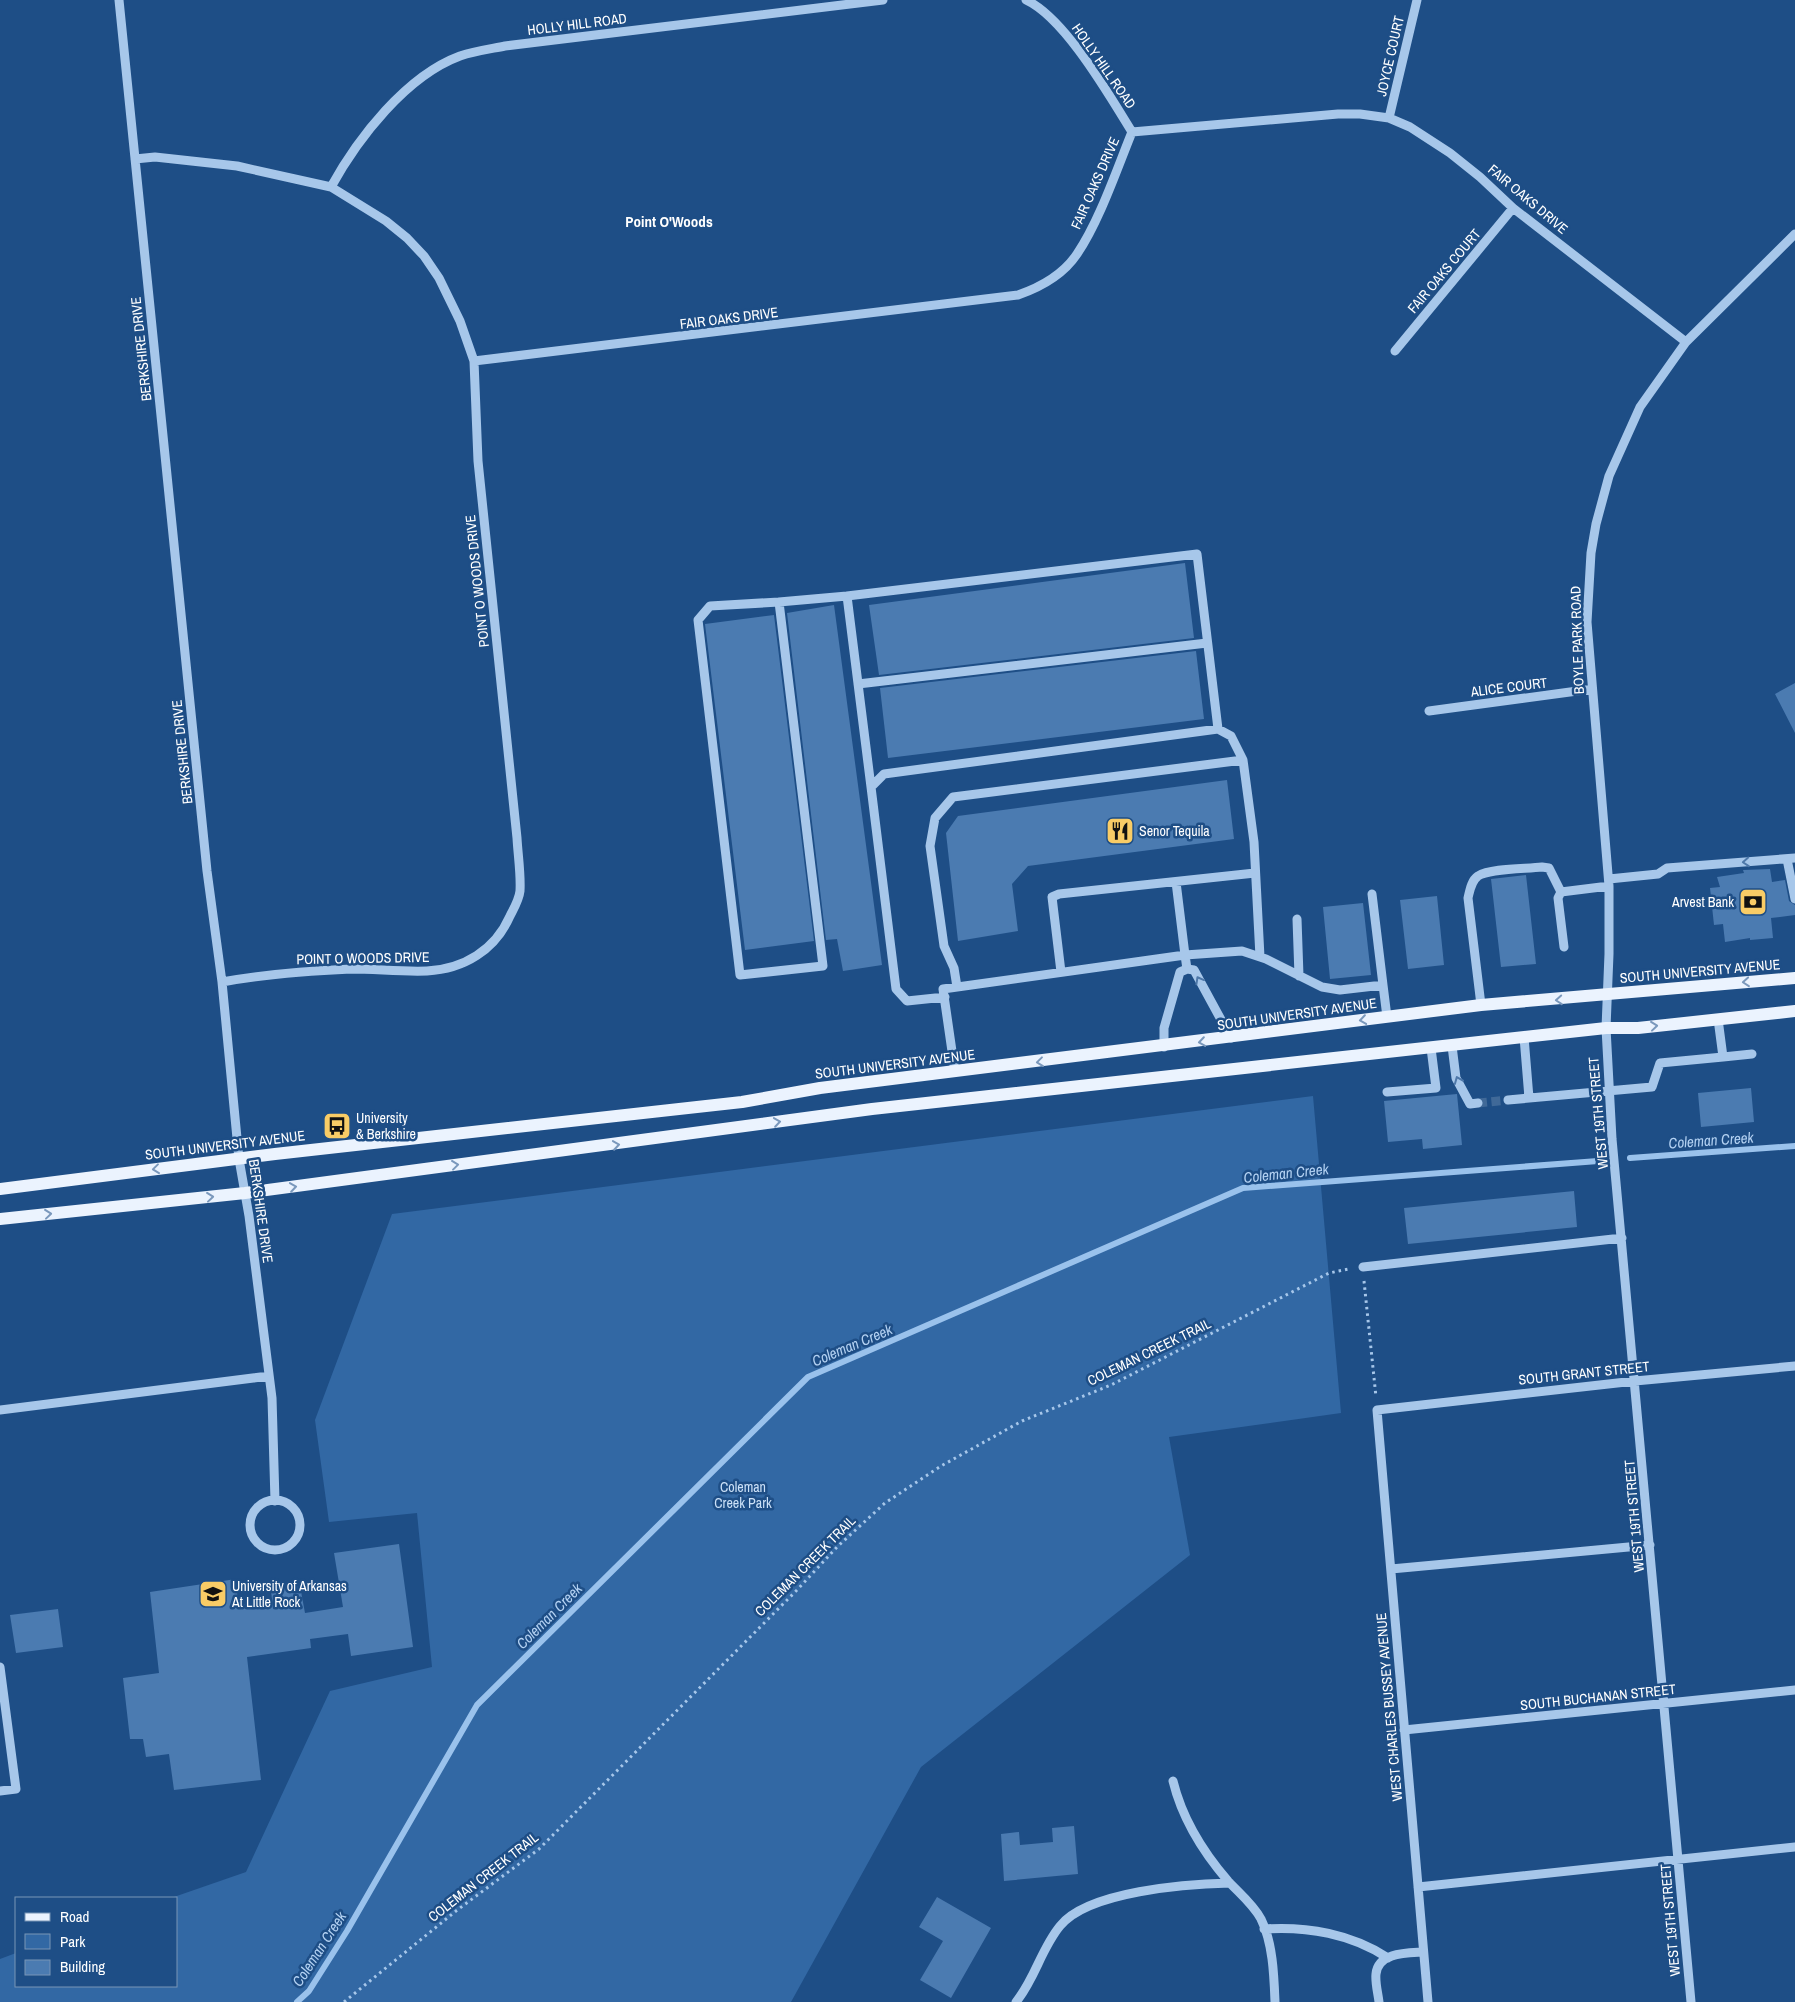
<svg xmlns="http://www.w3.org/2000/svg" width="1795" height="2002" font-family="'Archivo Narrow',sans-serif">
<style>
.green{fill:#3268a4}
.lines{fill:none;stroke-linecap:round;stroke-linejoin:round}
.stream{stroke:#9ac2ec;stroke-width:6}
.building{fill:#4b7bb1}
.minor-tunnel{stroke:#406998;stroke-width:9;stroke-dasharray:9 4.5;stroke-linecap:butt}
.path{stroke:#a7c7ea;stroke-width:3;stroke-dasharray:2.5 4;stroke-linecap:butt}
.minor{stroke:#a7c7ea;stroke-width:9}
.major{stroke:#ebf3fe;stroke-width:12}
.oneway{stroke:#4e78a9}
.oneway2{stroke:#7a98bc}
.labels{text-anchor:middle;dominant-baseline:central;stroke-width:5;stroke-linejoin:round;paint-order:stroke}
.street-label{font-size:14px;fill:#fff;stroke:#1e4e86}
.poi-label{font-size:14px;fill:#fff;stroke:#1e4e86;text-anchor:start}
.park-label{font-size:14px;fill:#cce1f8;stroke:#1e4e86}
.neighbourhood-label{font-size:15px;font-weight:bold;fill:#fff;stroke:#1e4e86}
.water-label{font-size:15px;font-style:italic;fill:#b3d1f2;stroke:#1e4e86}
</style>
<rect width="100%" height="100%" fill="#1e4e86"/>
<path class="green" d="M1313 1096 1341 1413 1169 1437 1190 1555 921 1767 791 2002H0V1959L16 1953V1986H176V1898H171L246 1872 330 1691 432 1667 417 1513 329 1522 315 1420 392 1214Z"/>
<g class="lines">
<path class="stream" d="M1630 1158 1795 1146
M297 2002 309 1991 347 1931 477 1705 808 1377 1243 1188 1598 1161"/>
</g>
<path class="building" d="M1185 563 1194 638 879 675 869 605Z
M834 605 882 965 843 971 837 939 826 940 787 613Z
M774 615 814 941 745 950 705 624Z
M1196 651 1204 719 888 758 880 688Z
M1795 683V733L1775 694Z
M1227 780 1234 839 1028 866 1012 884 1018 931 958 941 946 833 958 816Z
M1770 869 1772 882 1785 880 1789 901 1795 905V915L1771 918 1773 938 1750 940V938L1725 942 1723 924 1714 925 1710 888 1720 887 1717 877 1744 873 1743 870Z
M1526 875 1536 964 1501 967 1491 879Z
M1437 896 1444 965 1408 969 1400 900Z
M1363 903 1371 975 1330 979 1323 907Z
M1751 1088 1754 1122 1701 1127 1698 1093Z
M1457 1094 1462 1145 1423 1149 1422 1139 1388 1142 1384 1101Z
M1574 1191 1577 1227 1408 1244 1404 1208Z
M399 1544 413 1647 351 1656 348 1634 310 1639 311 1648 247 1657 261 1780 174 1790 169 1754 146 1757 143 1739H130L123 1678 159 1673 150 1592 236 1579 238 1605 272 1600 271 1590 300 1586 305 1613 343 1607 334 1553Z
M58 1609 63 1647 16 1653 10 1615Z
M1074 1826 1078 1874 1004 1881 1001 1834 1019 1832 1020 1845 1053 1842 1052 1828Z
M937 1897 991 1928 951 1998 920 1980 943 1941 919 1927Z"/>
<g class="lines">
<path class="minor-tunnel" d="M1478 1103 1508 1100"/>
<path class="path" d="M1364 1281 1376 1397
M344 2002 456 1911 539 1849 797 1590 837 1547 885 1503 941 1466 1022 1421 1111 1385 1329 1273 1349 1269"/>
<path class="minor" d="M119 0 207 871 222 982 239 1159 249 1216 272 1398 275 1501
M1026 0C1065 18 1109 95 1132 132
M1389 118 1417 0
M1132 132 1338 114H1360L1389 118 1410 127 1450 153 1480 177 1513 208 1686 342
M135 159 155 157 237 166 331 187 386 221 407 238 424 256 439 278 460 321 474 361 478 461 517 838C518 856 521 874 520 891 519 900 514 908 510 916 495 950 464 969 427 971 401 972 376 969 351 969 308 971 265 974 222 982
M331 187C358 138 406 76 460 56 475 51 490 49 505 46L883 0
M1395 351 1513 208
M474 361 1018 295C1041 287 1063 275 1077 254 1099 222 1117 169 1132 132
M779 602 710 606 698 620 740 975 823 966 779 602 847 596
M858 684 1207 643
M1429 711 1592 689
M871 787 847 596 1197 554 1218 729
M1787 859 1795 899
M1609 879 1658 874 1667 868 1795 858
M1176 882 1185 955 1242 951 1266 959 1322 987 1340 990 1383 985 1387 1017
M1372 894 1383 985
M1297 919 1299 976
M1564 947 1558 898 1561 892 1609 886
M1061 972 1052 897 1059 894 1255 873
M957 987 954 968 944 946 930 846 935 818 953 797 1243 760
M945 997 907 1001 896 989 871 787 884 774 1218 729 1231 736 1243 760 1254 842 1260 957
M1481 1005 1468 898C1470 890 1471 881 1478 876 1491 868 1526 869 1542 867L1549 868 1561 892
M1524 1037 1529 1098
M1452 1046 1456 1078 1470 1104 1478 1103
M1164 1047V1028L1180 972 1187 969 1194 970 1231 1038
M1723 1057 1752 1054
M955 1072 943 989 1185 955 1187 969
M1387 1092 1436 1088 1431 1048
M1508 1100 1652 1087 1660 1063 1723 1057 1718 1019
M1363 1267 1622 1238
M0 1410 269 1376
M250 1525a25 25 0 1 1 50 0a25 25 0 1 1-50 0Z
M1391 1569 1650 1545
M0 1667 16 1789 0 1791
M1404 1730 1795 1690
M1173 1781C1182 1818 1203 1852 1228 1881 1239 1893 1253 1904 1261 1919 1273 1943 1274 1976 1275 2002
M1418 1887 1795 1847
M1264 1929C1307 1926 1352 1934 1388 1958
M1016 2002C1035 1979 1041 1949 1060 1926 1088 1891 1187 1884 1230 1883
M1379 2002C1378 1993 1375 1983 1376 1974 1378 1952 1408 1953 1423 1952
M1428 2002 1377 1410 1635 1381 1795 1366
M1691 2002 1612 1139 1606 1028 1609 954V886L1587 622 1591 553 1596 524 1609 476 1640 407 1686 342 1795 234"/>
<path class="major" d="M0 1189 275 1154 742 1102 820 1088 1481 1005 1795 978
M0 1219 245 1193 872 1109 1606 1028H1638L1795 1011"/>
</g>
<defs><path id="oneway-chevron" d="M-2-3.5L2.5 0L-2 3.5" fill="none" stroke-width="1.6" stroke-linecap="round" stroke-linejoin="round" transform="scale(1.25)"/></defs>
<g class="oneway">
<use href="#oneway-chevron" transform="translate(1746 862) rotate(176)"/>
<use href="#oneway-chevron" transform="translate(1199 980) rotate(-119)"/>
<use href="#oneway-chevron" transform="translate(1458 1080) rotate(-112)"/>
</g>
<g class="oneway2">
<use href="#oneway-chevron" transform="translate(1746 982) rotate(175)"/>
<use href="#oneway-chevron" transform="translate(1559 1000) rotate(176)"/>
<use href="#oneway-chevron" transform="translate(1363 1020) rotate(172)"/>
<use href="#oneway-chevron" transform="translate(1654 1026) rotate(-6)"/>
<use href="#oneway-chevron" transform="translate(1202 1042) rotate(172)"/>
<use href="#oneway-chevron" transform="translate(1040 1062) rotate(173)"/>
<use href="#oneway-chevron" transform="translate(777 1122) rotate(-8)"/>
<use href="#oneway-chevron" transform="translate(616 1145) rotate(-8)"/>
<use href="#oneway-chevron" transform="translate(455 1165) rotate(-7)"/>
<use href="#oneway-chevron" transform="translate(156 1169) rotate(173)"/>
<use href="#oneway-chevron" transform="translate(293 1187) rotate(-8)"/>
<use href="#oneway-chevron" transform="translate(210 1197) rotate(-6)"/>
<use href="#oneway-chevron" transform="translate(48 1214) rotate(-6)"/>
</g>
<defs>
<symbol id="restaurant-square" viewBox="-11 -11 22 22"><rect x="-9" y="-9" width="18" height="18" rx="4" fill="#f9cc66" stroke="#1e4e86"/><path d="M-5-6h1v4h1v-4h1v4h1v-4h1v5L-1.5 .5V6h-2V.5L-5-1ZM5-6V6H3V1.5H1.5Q1.5-4 5-6Z" fill="#111"/></symbol>
<symbol id="bank-square" viewBox="-11 -11 22 22"><rect x="-9" y="-9" width="18" height="18" rx="4" fill="#f9cc66" stroke="#1e4e86"/><path d="M-6-4H6V4H-6ZM0-2.3a2.3 2.3 0 1 0 0 4.6a2.3 2.3 0 1 0 0-4.6Z" fill="#111"/></symbol>
<symbol id="bus-square" viewBox="-11 -11 22 22"><rect x="-9" y="-9" width="18" height="18" rx="4" fill="#f9cc66" stroke="#1e4e86"/><path d="M-5-6H5V4H4V6H2V4H-2V6H-4V4H-5ZM-3.5-4V0h7V-4ZM-3.5 1.2v1.5H-2V1.2ZM2 1.2v1.5H3.5V1.2Z" fill="#111"/></symbol>
<symbol id="university-square" viewBox="-11 -11 22 22"><rect x="-9" y="-9" width="18" height="18" rx="4" fill="#f9cc66" stroke="#1e4e86"/><path d="M0-5L7-2L0 1L-7-2ZM-4 1L0 2.5L4 1V4Q0 6-4 4Z" fill="#111"/></symbol>
</defs>
<g fill-rule="evenodd">
<use href="#restaurant-square" x="1104" y="815" width="32" height="32"/>
<use href="#bank-square" x="1737" y="886" width="32" height="32"/>
<use href="#bus-square" x="321" y="1110" width="32" height="32"/>
<use href="#university-square" x="197" y="1578" width="32" height="32"/>
</g>
<g class="labels">
<g class="street-label">
<text transform="translate(577 24) rotate(-7)">HOLLY HILL ROAD</text>
<text transform="translate(1390 56) rotate(-77)">JOYCE COURT</text>
<text transform="translate(1104 66) rotate(55)">HOLLY HILL ROAD</text>
<text transform="translate(1095 183) rotate(-66)">FAIR OAKS DRIVE</text>
<text transform="translate(1528 199) rotate(40)">FAIR OAKS DRIVE</text>
<text transform="translate(1444 271) rotate(-50)">FAIR OAKS COURT</text>
<text transform="translate(729 318) rotate(-7)">FAIR OAKS DRIVE</text>
<text transform="translate(141 349) rotate(-96)">BERKSHIRE DRIVE</text>
<text transform="translate(477 581) rotate(-96)">POINT O WOODS DRIVE</text>
<text transform="translate(1577 640) rotate(-92)">BOYLE PARK ROAD</text>
<text transform="translate(1509 687) rotate(-7)">ALICE COURT</text>
<text transform="translate(182 752) rotate(-96)">BERKSHIRE DRIVE</text>
<text transform="translate(363 958) rotate(-1)">POINT O WOODS DRIVE</text>
<text transform="translate(1700 971) rotate(-5)">SOUTH UNIVERSITY AVENUE</text>
<text transform="translate(1297 1014) rotate(-8)">SOUTH UNIVERSITY AVENUE</text>
<text transform="translate(895 1064) rotate(-7)">SOUTH UNIVERSITY AVENUE</text>
<text transform="translate(1598 1113) rotate(-95)">WEST 19TH STREET</text>
<text transform="translate(225 1145) rotate(-7)">SOUTH UNIVERSITY AVENUE</text>
<text transform="translate(261 1211) rotate(82)">BERKSHIRE DRIVE</text>
<text transform="translate(1149 1352) rotate(-26)">COLEMAN CREEK TRAIL</text>
<text transform="translate(1584 1373) rotate(-6)">SOUTH GRANT STREET</text>
<text transform="translate(1634 1516) rotate(-95)">WEST 19TH STREET</text>
<text transform="translate(805 1566) rotate(-45)">COLEMAN CREEK TRAIL</text>
<text transform="translate(1598 1697) rotate(-6)">SOUTH BUCHANAN STREET</text>
<text transform="translate(1389 1707) rotate(-95)">WEST CHARLES BUSSEY AVENUE</text>
<text transform="translate(483 1877) rotate(-38)">COLEMAN CREEK TRAIL</text>
<text transform="translate(1670 1920) rotate(-95)">WEST 19TH STREET</text>
</g>
<g class="poi-label">
<text x="1139" y="831">Senor Tequila</text>
<text x="1734" y="902" text-anchor="end">Arvest Bank</text>
<text x="356" y="1118">University<tspan x="356" dy="16">&amp; Berkshire</tspan></text>
<text x="232" y="1586">University of Arkansas<tspan x="232" dy="16">At Little Rock</tspan></text>
</g>
<g class="park-label">
<text x="743" y="1487">Coleman<tspan x="743" dy="16">Creek Park</tspan></text>
</g>
<g class="neighbourhood-label">
<text x="669" y="221">Point O'Woods</text>
</g>
<g class="water-label">
<text transform="translate(1711 1140) rotate(-4)">Coleman Creek</text>
<text transform="translate(1286 1173) rotate(-6)">Coleman Creek</text>
<text transform="translate(852 1345) rotate(-23)">Coleman Creek</text>
<text transform="translate(549 1616) rotate(-45)">Coleman Creek</text>
<text transform="translate(319 1949) rotate(-57)">Coleman Creek</text>
</g>
</g>
<rect x="15" y="1897" width="162" height="90" fill="#1e4e86" stroke="#7895b6"/>
<rect x="25" y="1913" width="25" height="8" fill="#ebf3fe" stroke="#7895b6"/>
<text x="60" y="1922" font-size="15" fill="#ffffff">Road</text>
<rect x="25" y="1934" width="25" height="15" fill="#3268a4" stroke="#7895b6"/>
<text x="60" y="1947" font-size="15" fill="#ffffff">Park</text>
<rect x="25" y="1960" width="25" height="15" fill="#4b7bb1" stroke="#7895b6"/>
<text x="60" y="1972" font-size="15" fill="#ffffff">Building</text>
</svg>
